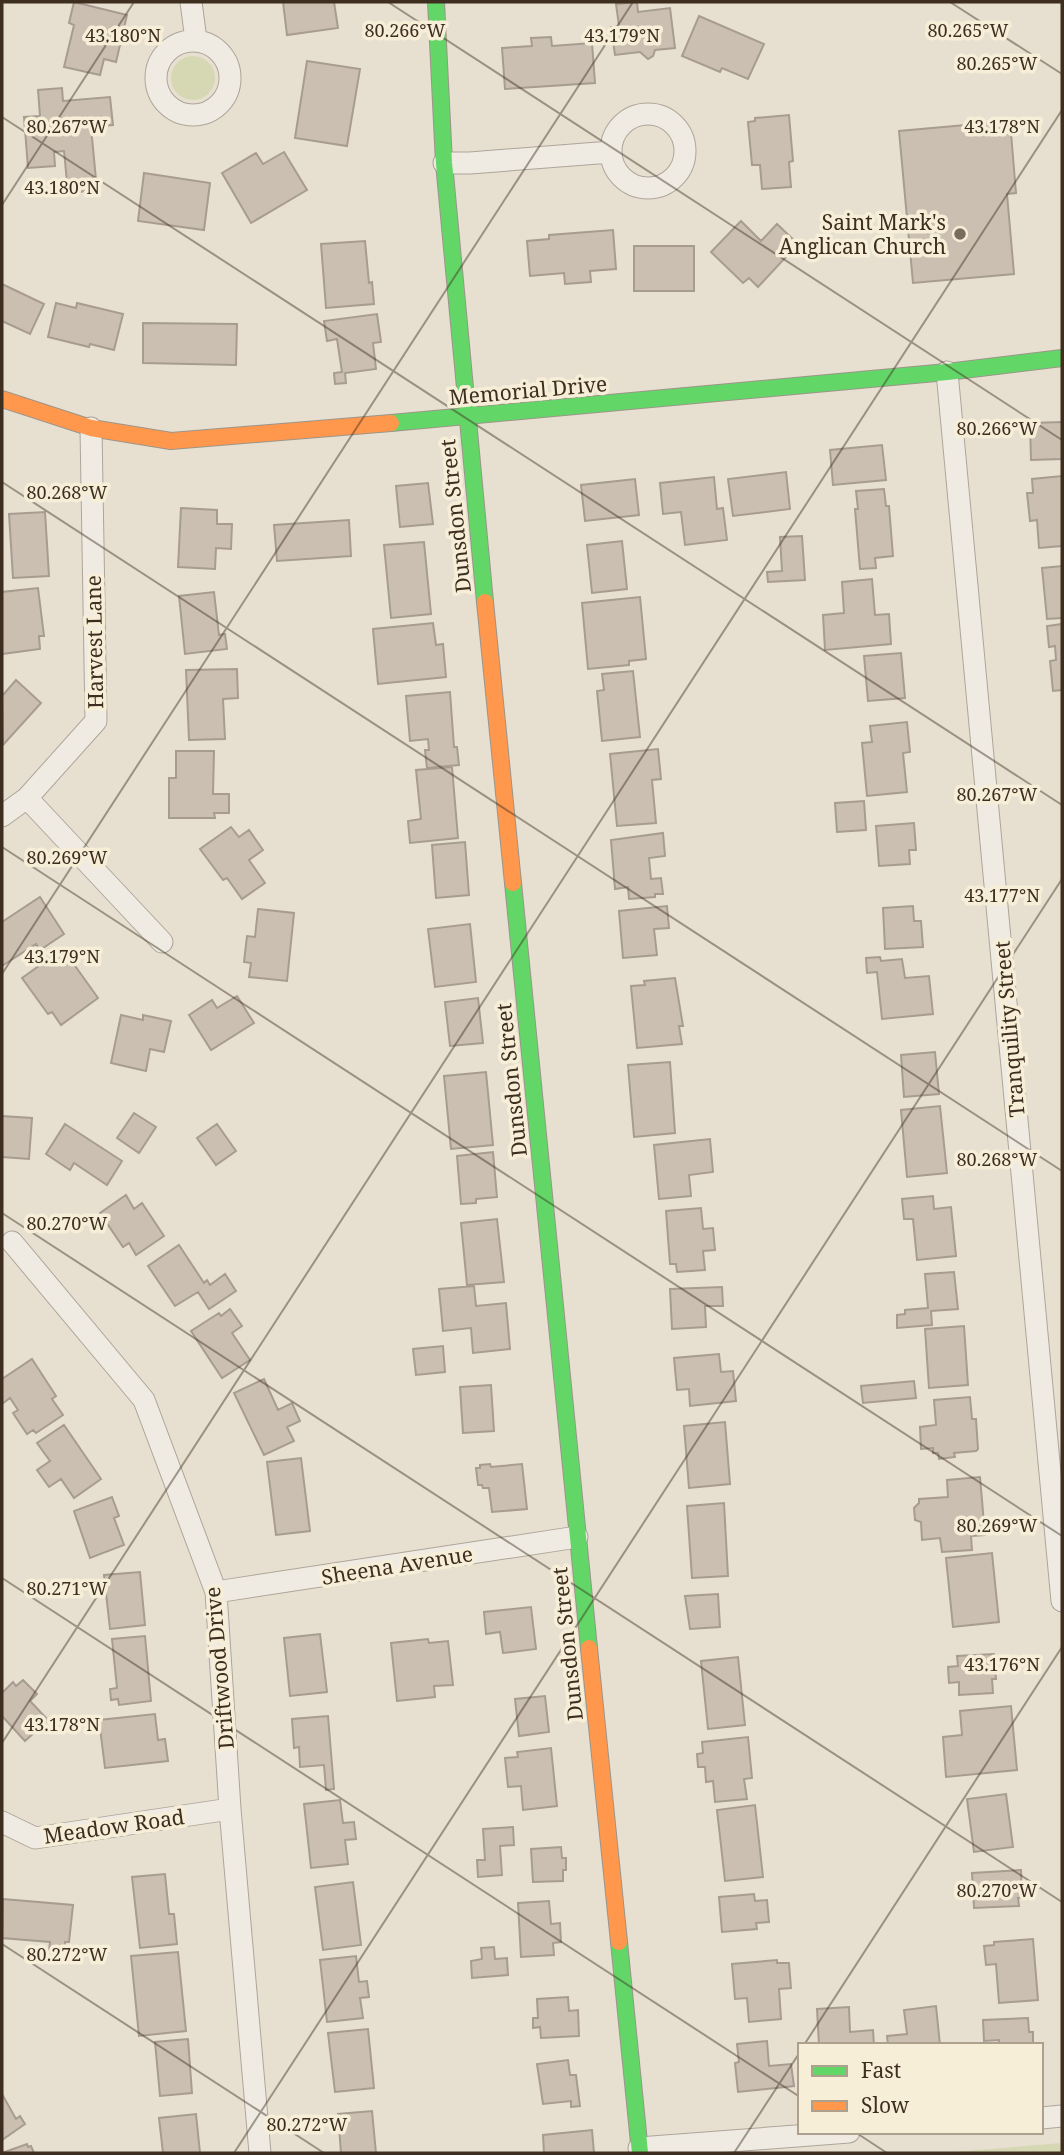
<svg xmlns="http://www.w3.org/2000/svg" width="1064" height="2155" font-family="'Noto Serif',serif">
<style>
.green{fill:#d6d7b3}
.building{fill:#cbbfb2;stroke:#a89c90;stroke-width:2}
.lines{fill:none;stroke-linecap:round;stroke-linejoin:round}
.street-casing{stroke:#ada599;stroke-width:23}
.fast-casing{stroke:#9c958a;stroke-width:18}
.slow-casing{stroke:#9c958a;stroke-width:18}
.street{stroke:#efebe3;stroke-width:21}
.fast{stroke:#63d668;stroke-width:16}
.slow{stroke:#ff974d;stroke-width:16}
.ticks{fill:none;stroke:#3d2e20;stroke-width:2;stroke-opacity:0.45}
.poi-dot{fill:#786c5e;stroke:#f7eed8;stroke-width:2.5}
.labels{text-anchor:middle;dominant-baseline:central;stroke-width:7;stroke-linejoin:round;paint-order:stroke}
.poi-label{font-size:21px;fill:#3d2e20;stroke:#f7eed8;text-anchor:end}
.street-label{font-size:21px;fill:#3d2e20;stroke:#f7eed8}
.ticks-label{font-size:18px;text-anchor:middle;fill:#3d2e20;stroke:#f7eed8;stroke-width:7;stroke-linejoin:round;paint-order:stroke}
</style>
<rect width="100%" height="100%" fill="#e7e0d1"/>
<path class="green" d="M171 78a22 22 0 1 1 44 0a22 22 0 1 1-44 0Z
M1062 2143V2153H942Z"/>
<path class="building" d="M74 2 127 15 116 62 104 59 100 75 64 67 74 25 69 23Z
M283 2H334L338 28 287 35Z
M637 2 638 12 670 8 675 48 655 50 653 56 648 59 640 52 615 55 611 27 619 26 616 4Z
M699 16 764 44 748 79 722 68 720 72 682 56Z
M551 37 552 46 592 43 595 83 505 89 502 48 532 46 531 38Z
M307 61 360 69 347 146 295 138Z
M62 88 63 101 110 97 113 125 91 127 97 190 68 193 64 151 54 152 55 166 28 168 24 117 40 116 38 90Z
M789 115 793 161 789 162 791 187 762 189 760 165H752L748 122 755 121V118Z
M1010 121 1016 193 1007 194 1014 274 913 283 899 131Z
M284 152 307 190 251 223 222 173 256 153 263 164Z
M144 173 210 183 204 230 138 221Z
M741 221 761 241 777 224 798 244 758 287 749 278 743 283 711 252Z
M613 230 616 269 590 271 591 282 565 284 564 273 530 276 527 241 549 239V235Z
M365 241 369 283 372 282 374 304 326 308 321 244Z
M634 246H694V291H634Z
M2 284 44 304 30 334 2 321Z
M56 303 76 308 77 303 123 314 114 350 90 344 89 347 48 337Z
M377 314 381 342 373 343 376 369 345 373 346 383 335 384 334 373 342 372 337 339 327 341 324 321Z
M143 323 237 324 236 365 143 363Z
M1062 422V459L1031 460 1030 423Z
M882 445 886 480 833 485 830 450Z
M786 472 790 509 733 516 728 479Z
M1062 476V546L1039 548 1037 520 1030 521 1027 493H1033L1032 479Z
M714 477 717 509 723 508 727 540 685 545 681 512 663 514 660 483Z
M635 479 639 515 585 521 581 485Z
M428 483 433 524 400 527 396 486Z
M884 489 886 506H889L893 556 875 558 876 568 860 569 855 509H858L856 491Z
M181 508 217 510V524H232L231 549 216 548 215 569 178 567Z
M45 512 49 576 13 578 9 514Z
M349 520 351 556 277 561 274 525Z
M802 536 805 580 768 582 767 572 782 571 780 537Z
M622 541 627 589 592 593 587 545Z
M424 542 431 614 391 618 384 545Z
M1062 566V618L1047 619 1042 568Z
M872 579 875 615 889 614 891 644 825 650 823 615 844 613 842 582Z
M38 588 44 636H39L40 649 2 654V592Z
M214 592 219 635 225 634 227 649 185 654 179 596Z
M640 597 646 659 629 661V665L588 669 582 603Z
M433 623 436 645 443 644 446 677 378 684 373 629Z
M1062 624V690L1053 691 1050 661 1056 660 1055 646 1049 647 1047 626Z
M901 653 905 698 868 701 864 656Z
M237 669 238 698 223 699 225 739 189 740 186 670Z
M633 671 640 737 602 741 597 691 604 690 602 674Z
M16 680 41 703 3 745 2 696Z
M450 692 454 747H457L459 765 427 768 425 750H429L428 739 410 741 406 696Z
M907 722 910 752 903 753 907 792 867 796 862 743 872 742 870 726Z
M658 749 661 779 652 780 656 823 617 826 610 754Z
M176 751H214L213 794H229V813H214L215 818H169V778H176Z
M452 767 458 838 410 843 408 821 421 819 416 770Z
M864 801 866 830 837 832 835 803Z
M914 823 916 850H909L910 864 879 866 876 826Z
M231 827 239 837 249 830 263 850 249 860 265 883 242 899 227 878 223 880 200 849Z
M663 833 665 856 649 858 651 879 661 878 663 894H655V897L629 899 628 887 615 889 611 840Z
M465 842 469 895 436 898 432 845Z
M40 897 64 934 40 950 36 944 2 966V922Z
M667 906 669 928 654 929 657 955 623 958 619 911Z
M913 906 914 921H921L923 947 885 949 883 908Z
M258 909 294 913 287 981 249 977 251 963 244 962 247 936 255 937Z
M470 924 476 982 435 987 428 929Z
M63 949 98 998 61 1025 52 1012 48 1014 22 978Z
M880 957 881 961 902 959 905 978 929 976 933 1014 882 1019 877 972 867 973 866 958Z
M675 978 683 1026H679L682 1044 637 1048 631 986 645 985 644 981Z
M237 996 254 1023 211 1050 189 1015 212 1000 217 1008Z
M478 998 483 1043 450 1046 445 1002Z
M121 1015 143 1020V1015L171 1021 164 1052 150 1049 146 1071 111 1063Z
M935 1052 939 1094 904 1097 901 1055Z
M670 1062 675 1133 634 1137 628 1065Z
M486 1072 493 1145 451 1149 444 1076Z
M940 1106 947 1173 907 1177 901 1110Z
M134 1113 156 1127 139 1153 117 1138Z
M2 1116 32 1118 29 1159 2 1157Z
M65 1124 122 1161 107 1185 74 1163 70 1170 46 1154Z
M217 1124 236 1151 216 1165 197 1138Z
M710 1139 713 1172 689 1175 691 1196 659 1199 654 1145Z
M493 1152 497 1197 476 1199V1203L461 1204 457 1156Z
M126 1195 134 1209 142 1203 164 1236 136 1255 129 1243 123 1247 100 1213Z
M933 1196 934 1209 951 1207 956 1256 917 1260 913 1219H904L902 1199Z
M701 1208 703 1229 713 1228 715 1250 703 1251 705 1270 677 1272 676 1264H670L666 1211Z
M497 1219 504 1282 467 1285 461 1223Z
M179 1245 204 1283 207 1280 210 1285 225 1274 236 1291 209 1309 198 1292 175 1306 148 1266Z
M954 1272 958 1309 931 1311 932 1325 897 1328V1315L905 1314V1310L928 1308 925 1274Z
M474 1286 476 1306 506 1303 510 1349 473 1353 471 1328 443 1331 439 1289Z
M722 1287 723 1306H705L706 1327 672 1329 670 1289Z
M230 1309 242 1326 232 1333 250 1360 222 1378 191 1331 219 1313 221 1316Z
M964 1326 968 1385 929 1388 925 1329Z
M443 1346 445 1372 416 1375 413 1349Z
M719 1354 721 1372 733 1371 736 1401 690 1406 689 1389 677 1390 674 1358Z
M32 1359 56 1396 52 1399 63 1415 36 1433 33 1430 27 1434 13 1413 18 1410 10 1398 2 1404V1379Z
M264 1379 278 1410 292 1403 300 1421 287 1427 294 1441 264 1455 234 1393Z
M914 1381 916 1398 863 1403 861 1386Z
M491 1385 494 1431 463 1433 460 1387Z
M970 1397 972 1419H976L978 1449 976 1451 954 1453 955 1457 939 1459 938 1453H933V1448L921 1449 920 1427 936 1425 934 1400Z
M725 1422 730 1484 689 1488 684 1426Z
M64 1425 101 1479 74 1498 61 1479 49 1487 37 1470 50 1461 37 1443Z
M301 1458 310 1531 276 1535 267 1462Z
M490 1464 491 1467 522 1464 527 1509 492 1512 489 1488H483L482 1485H478L476 1468H480V1465Z
M980 1477 985 1535 971 1536 972 1550 942 1552 940 1538 922 1540 921 1522 915 1520 914 1508 919 1503V1499L948 1497 947 1480Z
M112 1497 119 1516 114 1518 124 1545 90 1558 74 1511Z
M724 1503 728 1576 692 1578 687 1506Z
M992 1553 999 1622 953 1627 946 1558Z
M140 1572 145 1625 110 1629 104 1575Z
M718 1594 720 1627 690 1629 685 1596Z
M531 1607 536 1649 503 1653 500 1632 486 1634 484 1612Z
M320 1634 327 1692 290 1696 284 1638Z
M145 1636 151 1701 119 1705 118 1699 111 1700 110 1689 117 1688 112 1639Z
M428 1639 429 1643 448 1641 453 1685 434 1686 435 1697 397 1701 391 1643Z
M994 1654 996 1679H992L993 1693 959 1695V1682L949 1683 948 1667 958 1666 957 1656Z
M738 1657 745 1725 708 1729 701 1661Z
M23 1680 37 1694 30 1701 48 1720 25 1741 2 1716V1693L13 1682 16 1686Z
M545 1696 549 1732 519 1736 515 1699Z
M1011 1706 1017 1770 946 1777 943 1737 962 1735 960 1711Z
M155 1714 158 1740 165 1739 168 1761 105 1768 99 1720Z
M328 1716 334 1789 326 1790 324 1765 300 1767 299 1747 294 1748 292 1719Z
M748 1737 752 1778 744 1779 747 1799 715 1802 713 1781 706 1782 705 1767H698L697 1754 703 1753 702 1742Z
M551 1748 557 1806 523 1810 521 1786 508 1787 505 1758 518 1757 517 1752Z
M1006 1794 1013 1847 974 1852 967 1799Z
M340 1800 343 1823 354 1822 356 1839 345 1840 348 1864 311 1868 304 1804Z
M755 1805 763 1877 725 1881 717 1810Z
M513 1827 514 1845 500 1846 502 1875 478 1877 477 1860H485L483 1829Z
M561 1847 562 1858H566V1870H563V1881L533 1882 531 1849Z
M1021 1870 1022 1898H1018L1019 1906 974 1908 972 1873Z
M165 1874 169 1914H174L177 1944 140 1948 132 1877Z
M353 1882 361 1945 323 1950 315 1887Z
M754 1894 755 1901 767 1900 769 1922 756 1923 757 1929 722 1932 719 1897Z
M3 1899 73 1905 69 1942H65L64 1952 49 1951 50 1942 2 1938Z
M549 1901 551 1924 560 1923 561 1942 553 1943 554 1955 521 1957 518 1903Z
M1033 1939 1038 2000 999 2003 996 1964 986 1965 984 1946 994 1945V1942Z
M494 1947 495 1959 507 1958 508 1975 472 1978 471 1961 482 1959 481 1948Z
M178 1952 186 2031 139 2036 131 1956Z
M356 1956 359 1982 367 1981 369 1997 360 1998 363 2018 327 2022 320 1960Z
M777 1960V1963H789L791 1988 779 1989 781 2019 749 2022 747 1998 735 1999 732 1964Z
M568 1997 569 2011 578 2010 579 2036 541 2038 540 2027 533 2028V2018H538L537 1999Z
M936 2006 940 2045H888L887 2036 907 2034 904 2010Z
M849 2007 850 2032 873 2030 874 2045H819L817 2009Z
M1028 2018 1029 2032H1033V2045H999V2040L984 2041 983 2020Z
M368 2029 374 2088 335 2092 328 2033Z
M188 2039 192 2093 160 2096 155 2042Z
M767 2041 769 2066 791 2064 794 2086 738 2092 735 2063 739 2062 737 2044Z
M568 2060 570 2075H576L580 2106 571 2107V2101L543 2104 537 2064Z
M2 2094 16 2119 20 2116 25 2124 2 2140Z
M372 2111 376 2153H341L338 2114Z
M196 2114 200 2153H163L159 2118Z
M592 2130 594 2153H544L543 2135Z
M27 2144 28 2147 31 2146 34 2153H2Z"/>
<g class="lines">
<defs>
<path id="street" d="M191 2 196 40
M156 78a37 37 0 1 1 74 0a37 37 0 1 1-74 0Z
M611 151a37 37 0 1 1 74 0a37 37 0 1 1-74 0Z
M444 163H470L611 152
M947 372 1062 1601
M27 798 162 942
M2 816 27 798 96 721 91 428
M12 1242 144 1400 216 1592 230 1809 260 2153
M216 1592 577 1537
M2 1822 35 1838 230 1809
M1041 2118 1062 2116
M639 2148 849 2132"/>
<path id="fast" d="M436 2 444 163 485 602
M391 423 947 372 1062 358
M513 883 589 1648
M619 1942 640 2153"/>
<path id="slow" d="M2 399 91 428 171 441 391 423
M485 602 513 883
M589 1648 619 1942"/>
</defs>
<use href="#street" class="street-casing"/>
<use href="#fast" class="fast-casing"/>
<use href="#slow" class="slow-casing"/>
<use href="#street" class="street"/>
<use href="#fast" class="fast"/>
<use href="#slow" class="slow"/>
</g>
<path class="ticks" d="M388 2 1062 440M950 2 1062 74M2 117 1062 805M2 205 134 2M2 482 1062 1171M2 847 1062 1536M2 974 633 2M2 1213 1062 1902M2 1578 800 2097M2 1743 1062 110M2 1944 324 2153M804 2045 1062 1647M855 2132 887 2153M234 2153 1062 879M734 2153 800 2052"/>
<circle class="poi-dot" cx="960" cy="234" r="7"/>
<g class="labels">
<g class="poi-label">
<text x="946" y="222">Saint Mark's<tspan x="946" dy="24">Anglican Church</tspan></text>
</g>
<g class="street-label">
<text transform="translate(528 390) rotate(-5)">Memorial Drive</text>
<text transform="translate(455 516) rotate(-96)">Dunsdon Street</text>
<text transform="translate(94 642) rotate(-91)">Harvest Lane</text>
<text transform="translate(1009 1029) rotate(-95)">Tranquility Street</text>
<text transform="translate(511 1080) rotate(-96)">Dunsdon Street</text>
<text transform="translate(397 1565) rotate(-9)">Sheena Avenue</text>
<text transform="translate(567 1644) rotate(-96)">Dunsdon Street</text>
<text transform="translate(219 1668) rotate(-95)">Driftwood Drive</text>
<text transform="translate(114 1826) rotate(-8)">Meadow Road</text>
</g>
</g>
<g class="ticks-label">
<text x="405" y="37">80.266°W</text>
<text x="968" y="37">80.265°W</text>
<text x="123" y="42">43.180°N</text>
<text x="622" y="42">43.179°N</text>
<text x="997" y="70">80.265°W</text>
<text x="1002" y="133">43.178°N</text>
<text x="67" y="133">80.267°W</text>
<text x="62" y="194">43.180°N</text>
<text x="997" y="435">80.266°W</text>
<text x="67" y="499">80.268°W</text>
<text x="997" y="801">80.267°W</text>
<text x="67" y="864">80.269°W</text>
<text x="1002" y="902">43.177°N</text>
<text x="62" y="963">43.179°N</text>
<text x="997" y="1166">80.268°W</text>
<text x="67" y="1230">80.270°W</text>
<text x="997" y="1532">80.269°W</text>
<text x="67" y="1595">80.271°W</text>
<text x="1002" y="1671">43.176°N</text>
<text x="62" y="1731">43.178°N</text>
<text x="997" y="1897">80.270°W</text>
<text x="67" y="1961">80.272°W</text>
<text x="307" y="2131">80.272°W</text>
</g>
<rect width="1064" height="2155" fill="none" stroke="#3d2e20" stroke-width="7"/>
<rect x="798" y="2043" width="245" height="91" fill="#f7eed8" stroke="#ada18e" stroke-width="2"/>
<rect x="812" y="2066" width="35" height="10" fill="#63d668" stroke="#ada18e" stroke-width="2"/>
<text x="861" y="2078" font-size="21" fill="#3d2e20">Fast</text>
<rect x="812" y="2101" width="35" height="10" fill="#ff974d" stroke="#ada18e" stroke-width="2"/>
<text x="861" y="2113" font-size="21" fill="#3d2e20">Slow</text>
</svg>
